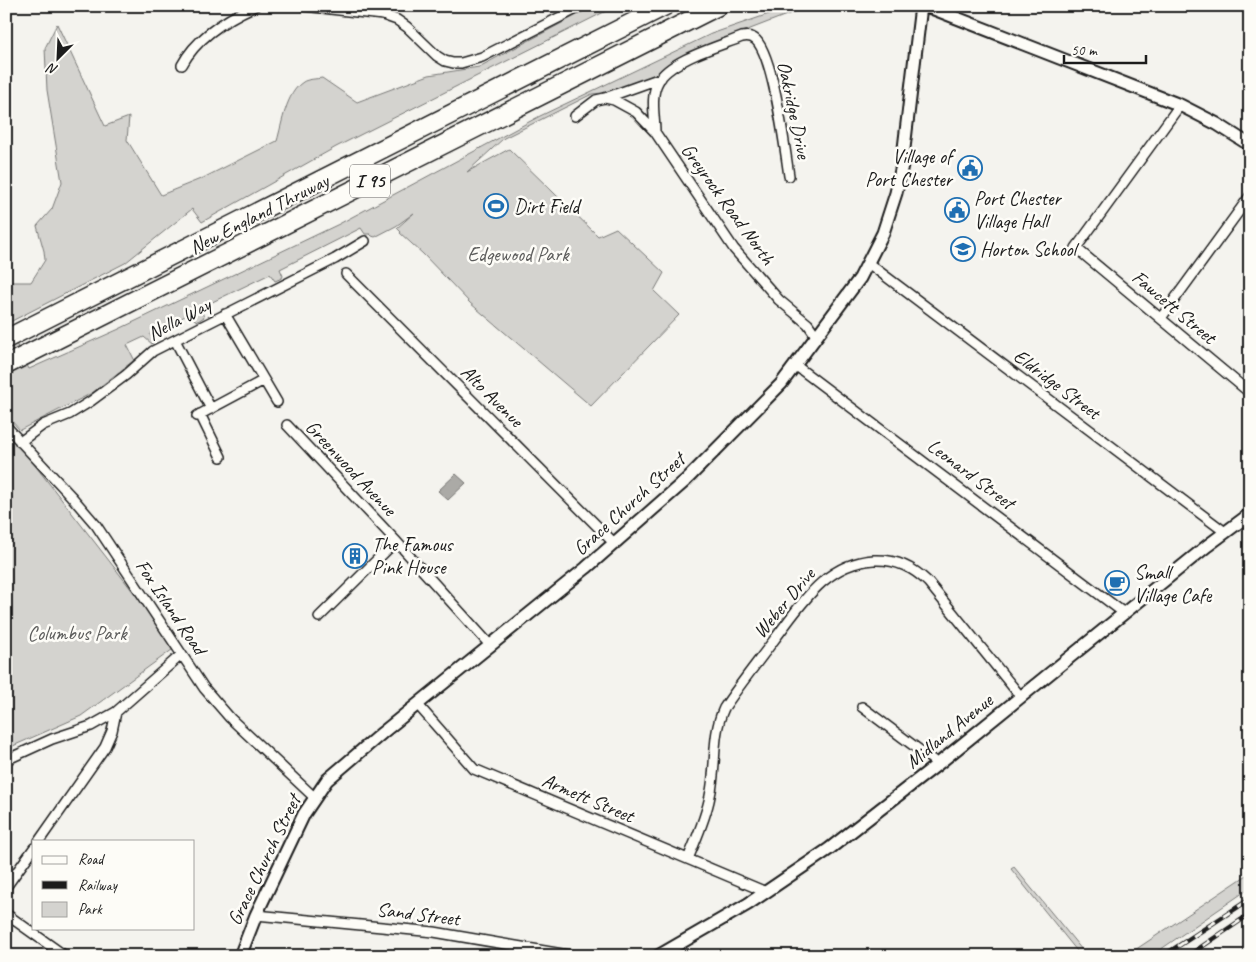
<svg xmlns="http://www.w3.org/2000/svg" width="1256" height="962" font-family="Caveat,sans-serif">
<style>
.green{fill:#d4d3cf;stroke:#787876}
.water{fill:#abaaa6;stroke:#72716f}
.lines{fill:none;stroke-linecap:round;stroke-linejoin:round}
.minor-casing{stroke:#1c1c1c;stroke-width:12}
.tertiary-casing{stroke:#1c1c1c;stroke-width:15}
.motorway-casing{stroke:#1c1c1c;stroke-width:21}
.minor{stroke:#fdfcf7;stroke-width:9}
.tertiary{stroke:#fdfcf7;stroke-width:11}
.motorway{stroke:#fdfcf7;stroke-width:18}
.rail-casing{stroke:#1c1c1c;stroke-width:5}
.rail{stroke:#fdfcf7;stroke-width:3;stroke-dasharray:9;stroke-linecap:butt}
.labels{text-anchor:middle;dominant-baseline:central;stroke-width:5;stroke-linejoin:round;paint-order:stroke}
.shield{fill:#fdfcf7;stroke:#605f5e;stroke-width:1}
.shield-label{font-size:19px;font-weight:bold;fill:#1c1c1c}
.street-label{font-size:20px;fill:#1c1c1c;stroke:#fdfcf7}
.poi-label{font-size:20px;fill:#1c1c1c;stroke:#fdfcf7;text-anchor:start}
.park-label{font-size:20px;fill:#5c5c5b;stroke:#fdfcf7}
</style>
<rect width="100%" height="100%" fill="#f4f3ee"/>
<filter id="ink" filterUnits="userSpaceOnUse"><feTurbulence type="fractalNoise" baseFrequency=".02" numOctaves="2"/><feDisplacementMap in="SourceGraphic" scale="10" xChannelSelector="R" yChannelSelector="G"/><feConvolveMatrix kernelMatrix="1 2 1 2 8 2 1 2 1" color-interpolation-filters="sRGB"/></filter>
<g filter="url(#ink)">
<path class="green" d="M594 6H616L336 147 202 222 192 209 125 263 6 324V282H31L45 260 44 251 37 226 52 209 62 182 47 90 45 48 57 24 105 126 129 117 127 140 161 195 203 178 277 141C282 124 286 93 303 82 307 79 317 79 322 78L357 102 429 75 479 67Z
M792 6H810L745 31 634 84 614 92 592 94 504 138 467 172 509 149 598 236 616 228 664 273 654 291 679 315 591 406 470 303 423 254 400 233 401 232 397 228 414 213 396 226 375 237 372 236 370 234H365L361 228 280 269 283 276 282 278 275 281 270 274 200 308 204 317 198 321 195 320 191 313 150 334 154 343 152 344 144 337 127 345 134 359 133 361 92 393 20 430 6 415V324L29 369 117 330 339 224 540 116 711 34Z
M6 428 176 647 81 716 6 749Z
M1014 867 1087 956H1081L1011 869Z
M1250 873V888L1151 956H1126Z"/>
<path class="water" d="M456 474 466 483 448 500 438 491Z"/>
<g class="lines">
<defs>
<path id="minor" d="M304 6 383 15 397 20 407 27 437 56 445 61 453 63H461L482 57 582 6
M182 65C197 37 226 19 255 6
M605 98 661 78
M1180 105 1076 248 1250 393
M575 116 596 100 605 98 614 100 636 112 655 132 734 249 779 300 808 324 817 337
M655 132C655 117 650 96 658 82 669 60 720 46 742 37 747 36 752 36 756 40 774 58 785 149 789 176
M868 263 1225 532
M346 274 614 543
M225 314 277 402
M1161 318 1250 196
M175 340 211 409
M795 365 1124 613
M200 414 221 457
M197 416 264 380
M287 425 396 541 490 645
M6 426 71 496 96 525 204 688 230 718 315 798
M20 442 43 425 70 414 91 401 126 375 153 351 335 259 365 241
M319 617 396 541
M418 705 474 769 766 892
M862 707 938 764
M6 760 52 739 91 726 116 712 181 655
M39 841 105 747 112 731 116 712
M688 859C696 839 706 818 710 796 717 767 711 736 724 708 740 684 757 663 774 640 801 605 825 563 874 560 895 559 913 567 928 582L1021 697
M6 887 34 848
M6 914 65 956
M256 915 434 932 574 956"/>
<path id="tertiary" d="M926 6 1180 105 1217 124 1250 145
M240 956 256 915 304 814 327 780 382 733 586 568 685 481 781 384 860 278 883 233 896 193 902 165 921 6
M658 956 748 904 829 849 938 764 1207 546 1250 514"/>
<path id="motorway" d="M6 339 665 6
M6 365 718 6"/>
</defs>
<use href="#minor" class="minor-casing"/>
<use href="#tertiary" class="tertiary-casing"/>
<use href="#motorway" class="motorway-casing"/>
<use href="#minor" class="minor"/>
<use href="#tertiary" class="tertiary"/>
<use href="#motorway" class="motorway"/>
<defs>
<path id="rail" d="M1163 956 1250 899
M1188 956 1250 914"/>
</defs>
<use href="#rail" class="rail-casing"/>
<use href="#rail" class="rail"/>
</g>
</g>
<defs>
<symbol id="civic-ring" viewBox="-11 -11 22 22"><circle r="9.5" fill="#fdfcf7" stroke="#1f6fb2" stroke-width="1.5"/><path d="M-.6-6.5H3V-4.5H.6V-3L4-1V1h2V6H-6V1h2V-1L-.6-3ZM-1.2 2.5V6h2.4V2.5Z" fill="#1f6fb2"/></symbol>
<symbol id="stadium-ring" viewBox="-11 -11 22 22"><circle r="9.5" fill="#fdfcf7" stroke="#1f6fb2" stroke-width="1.5"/><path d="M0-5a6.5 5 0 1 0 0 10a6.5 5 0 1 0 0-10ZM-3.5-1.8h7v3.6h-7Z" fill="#1f6fb2"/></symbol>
<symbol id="school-ring" viewBox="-11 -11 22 22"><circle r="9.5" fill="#fdfcf7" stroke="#1f6fb2" stroke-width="1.5"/><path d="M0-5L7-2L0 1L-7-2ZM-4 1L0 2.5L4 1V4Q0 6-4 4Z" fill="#1f6fb2"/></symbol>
<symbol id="building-ring" viewBox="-11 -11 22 22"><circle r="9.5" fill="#fdfcf7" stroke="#1f6fb2" stroke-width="1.5"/><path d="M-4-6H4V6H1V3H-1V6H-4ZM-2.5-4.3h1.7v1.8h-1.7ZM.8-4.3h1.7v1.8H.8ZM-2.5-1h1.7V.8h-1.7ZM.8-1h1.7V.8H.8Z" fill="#1f6fb2"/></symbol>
<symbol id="cafe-ring" viewBox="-11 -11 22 22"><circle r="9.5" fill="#fdfcf7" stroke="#1f6fb2" stroke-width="1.5"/><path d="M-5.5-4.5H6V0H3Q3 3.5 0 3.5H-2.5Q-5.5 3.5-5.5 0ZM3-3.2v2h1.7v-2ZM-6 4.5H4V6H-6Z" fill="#1f6fb2"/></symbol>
</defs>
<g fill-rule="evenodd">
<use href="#civic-ring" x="956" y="154" width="28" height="28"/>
<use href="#stadium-ring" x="482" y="192" width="28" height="28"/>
<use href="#civic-ring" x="943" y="196" width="28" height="28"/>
<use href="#school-ring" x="949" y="235" width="28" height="28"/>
<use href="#building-ring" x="341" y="542" width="28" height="28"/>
<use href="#cafe-ring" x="1103" y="569" width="28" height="28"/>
</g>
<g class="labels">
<rect class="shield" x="350" y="164.5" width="40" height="33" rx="4"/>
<g class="shield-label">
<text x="370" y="181">I 95</text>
</g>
<g class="street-label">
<text transform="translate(794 110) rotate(78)">Oakridge Drive</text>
<text transform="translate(728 204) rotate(54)">Greyrock Road North</text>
<text transform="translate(259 214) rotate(-27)">New England Thruway</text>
<text transform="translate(1174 307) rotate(40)">Fawcett Street</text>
<text transform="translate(179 319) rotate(-28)">Nella Way</text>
<text transform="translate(1057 384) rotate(37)">Eldridge Street</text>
<text transform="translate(492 396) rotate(45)">Alto Avenue</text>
<text transform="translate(351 468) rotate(47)">Greenwood Avenue</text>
<text transform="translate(971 474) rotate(37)">Leonard Street</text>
<text transform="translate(629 504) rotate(-42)">Grace Church Street</text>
<text transform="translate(784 603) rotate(-50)">Weber Drive</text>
<text transform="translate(171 607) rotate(56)">Fox Island Road</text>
<text transform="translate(949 731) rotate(-39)">Midland Avenue</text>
<text transform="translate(588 798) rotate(23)">Armett Street</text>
<text transform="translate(264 860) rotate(-64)">Grace Church Street</text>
<text transform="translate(418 914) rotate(7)">Sand Street</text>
</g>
<g class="poi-label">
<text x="952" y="156" text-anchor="end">Village of<tspan x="952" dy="23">Port Chester</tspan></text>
<text x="974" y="198">Port Chester<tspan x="974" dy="23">Village Hall</tspan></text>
<text x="514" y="206">Dirt Field</text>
<text x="980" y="249">Horton School</text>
<text x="372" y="544">The Famous<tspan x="372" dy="23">Pink House</tspan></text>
<text x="1134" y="572">Small<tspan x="1134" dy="23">Village Cafe</tspan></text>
</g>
<g class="park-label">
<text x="518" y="254">Edgewood Park</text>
<text x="77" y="633">Columbus Park</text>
</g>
</g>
<rect width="1256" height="962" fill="none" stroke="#fdfcf7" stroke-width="25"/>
<rect x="12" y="12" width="1231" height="937" fill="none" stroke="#1c1c1c" stroke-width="2" filter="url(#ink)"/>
<rect x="32" y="840" width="162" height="90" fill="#fdfcf7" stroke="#a3a29f"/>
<rect x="42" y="856" width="25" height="8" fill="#fdfcf7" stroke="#a3a29f"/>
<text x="78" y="864" font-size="15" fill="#1c1c1c">Road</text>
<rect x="42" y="881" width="25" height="8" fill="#1c1c1c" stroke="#a3a29f"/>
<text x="78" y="890" font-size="15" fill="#1c1c1c">Railway</text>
<rect x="42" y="902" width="25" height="15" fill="#d4d3cf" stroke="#a3a29f"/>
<text x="78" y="914" font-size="15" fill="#1c1c1c">Park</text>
<g transform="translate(58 58) rotate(204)" stroke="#fdfcf7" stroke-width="4" paint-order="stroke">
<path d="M0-4L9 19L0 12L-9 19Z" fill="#1c1c1c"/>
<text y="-8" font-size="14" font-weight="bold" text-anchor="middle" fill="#1c1c1c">N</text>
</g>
<path d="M1064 55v8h82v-8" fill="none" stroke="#1c1c1c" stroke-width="2.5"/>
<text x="1071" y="55" font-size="15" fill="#1c1c1c" stroke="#fdfcf7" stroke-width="4" paint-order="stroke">50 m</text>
</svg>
